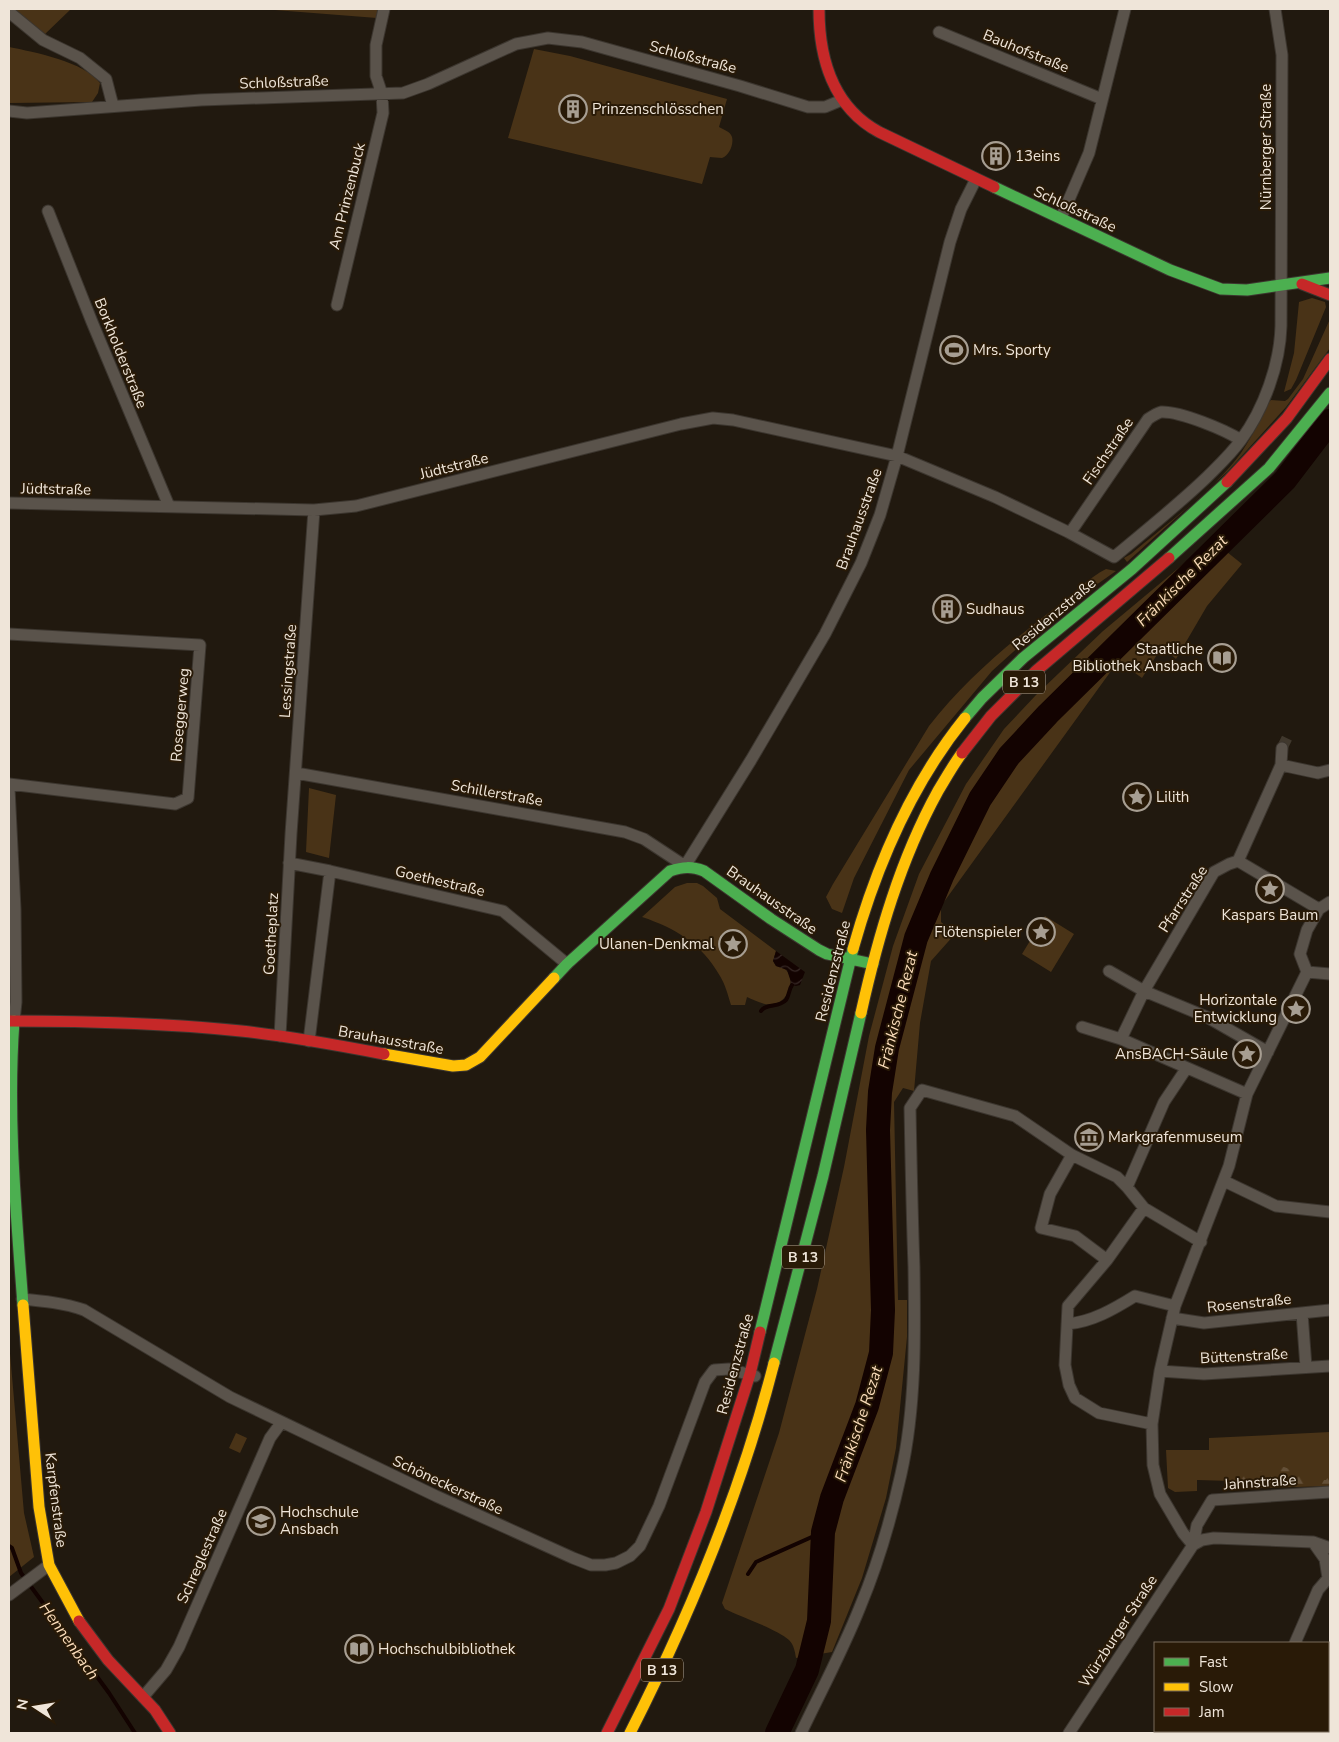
<svg xmlns="http://www.w3.org/2000/svg" width="1339" height="1742" font-family="'Nunito Sans',sans-serif">
<style>
.green{fill:#493317}
.forest{fill:url(#forest-firs)}
.water{fill:url(#water-waves)}
.lines{fill:none;stroke-linecap:round;stroke-linejoin:round}
.stream{stroke:#130301;stroke-width:4}
.river{stroke:#130301;stroke-width:24}
.street-tunnel{stroke:#40382d;stroke-width:11;stroke-dasharray:11 5.5;stroke-linecap:butt}
.street-casing{stroke:#3c362f;stroke-width:13}
.fast-casing{stroke:#3c362f;stroke-width:13}
.slow-casing{stroke:#3c362f;stroke-width:13}
.jam-casing{stroke:#3c362f;stroke-width:13}
.street{stroke:#5a534b;stroke-width:11}
.fast{stroke:#4caf50;stroke-width:11}
.slow{stroke:#ffc107;stroke-width:11}
.jam{stroke:#c62828;stroke-width:11}
.labels{text-anchor:middle;dominant-baseline:central;stroke-width:4;stroke-linejoin:round;paint-order:stroke}
.shield{fill:#291a07;stroke:#b4a89a;stroke-width:1}
.shield-label{font-size:14px;font-weight:bold;fill:#efe5d9}
.street-label{font-size:15px;fill:#efe5d9;stroke:#291a07}
.poi-label{font-size:15px;fill:#efe5d9;stroke:#291a07;text-anchor:start}
.water-label{font-size:16px;font-style:italic;fill:#fadcba;stroke:#291a07}
</style>
<defs>
<pattern id="forest-firs" width="22" height="20" patternUnits="userSpaceOnUse" patternTransform="scale(1.25)"><rect width="22" height="20" fill="#493317"/><path d="M5 1l3.5 6h-7zM16 11l3.5 6h-7z" fill="#645038"/></pattern>
<pattern id="water-waves" width="16" height="10" patternUnits="userSpaceOnUse" patternTransform="scale(1.25)"><rect width="16" height="10" fill="#130301"/><path d="M0 5q4-4 8 0t8 0" fill="none" stroke="#362825"/></pattern>
</defs>
<rect width="100%" height="100%" fill="#21190f"/>
<path class="green" d="M15 9H71L44 35Z
M262 9H379L377 18Z
M9 47C34 52 85 62 100 83L98 93 92 102 9 103Z
M534 49 570 56 727 99 719 127C724 130 730 131 732 137 734 144 729 156 722 158 718 158 713 157 710 157L702 184 508 138Z
M1312 298 1325 302 1326 307 1296 380 1291 389 1284 392 1294 353 1299 302Z
M1330 319V348L1286 407 1228 471 1127 562 1124 558 1131 554C1165 525 1215 489 1241 453 1248 442 1256 429 1262 416 1265 411 1266 404 1271 400L1285 401 1288 399 1303 379Z
M1212 540 1242 564 1207 606 1176 659 1162 647 1142 678 1124 665 1111 671 941 906V922L955 934 931 961 920 1023 914 1091 903 1088 894 1102 898 1300H907V1337L896 1448 886 1498 862 1578 832 1652 796 1658C795 1652 794 1645 789 1640 777 1629 741 1617 725 1609L722 1603 779 1433 817 1289 844 1167 869 1036 893 946 919 874 966 784 1004 729 1036 695 1103 631Z
M1106 569 1116 571 1055 614 992 671 909 770 854 878 842 913 832 909 826 897 833 884 929 726C966 678 1013 640 1060 604 1075 592 1090 577 1106 569Z
M309 788 336 795 329 858 306 852Z
M687 883H697L703 886 717 898 720 909 776 951 773 961 776 966 784 968C797 978 789 1002 773 1004 765 1006 754 1000 747 997L745 1005H731C728 995 725 984 720 976 702 944 675 928 642 917L675 887Z
M1045 916 1074 934 1051 972 1022 954Z
M9 1342 24 1513 34 1557 9 1577Z
M1330 1432V1486L1233 1489 1232 1481 1197 1480V1491L1175 1492 1168 1488 1166 1450H1209V1438Z
M236 1433 247 1438 240 1453 229 1448Z"/>
<path class="forest" d="M1284 1467 1303 1474 1311 1480H1326L1330 1475V1484L1243 1488 1237 1479 1248 1474Z"/>
<path class="water" d="M776 951 805 972 800 985 796 986 792 985 787 970 776 966 773 961Z"/>
<g class="lines">
<path class="stream" d="M761 1011C766 1003 779 1008 786 1000 789 996 789 989 792 985
M9 1546 12 1548 21 1573 109 1693 135 1733
M748 1574 756 1562 823 1532"/>
<path class="river" d="M777 1733 807 1670 819 1621 823 1532 832 1498 867 1406 881 1353 883 1310 878 1130 880 1092 887 1048 916 938 942 876 980 799 1009 756 1048 714 1285 480 1330 421"/>
<path class="street-tunnel" d="M1282 748 1289 734"/>
<defs>
<path id="street" d="M9 12 43 40 80 58 106 79 113 106
M939 32 1102 99
M9 111 27 113 201 100 403 93 428 84 516 44 548 38 582 42 740 86 808 107H825L842 100
M48 211 92 322 169 506
M1061 218 1089 153 1125 9
M337 305 383 113 382 94 376 76V45L384 9
M9 503 314 510 356 506 681 424 713 418 733 420 897 456 995 497 1068 532 1114 557C1145 531 1178 505 1207 477 1219 465 1231 454 1241 440 1264 409 1280 364 1281 326L1282 55 1275 9
M1070 533 1148 419C1151 417 1157 413 1161 412 1180 411 1225 430 1241 440
M9 634 200 645 188 798 175 804 9 784
M1281 765 1318 773 1330 770
M296 773 625 832 644 839 685 866 751 760 825 634 861 563 880 515 897 456 950 242 961 209 976 179
M9 788 15 909 16 1002 14 1021
M1238 861 1319 909 1330 902
M289 863 330 871 503 911 567 964
M1109 971 1144 991 1207 1017 1268 1052
M1307 972 1300 954 1307 930 1319 909
M1082 1027 1121 1039 1247 1094
M280 1036 291 834 314 510
M1121 1039 1144 991 1214 872 1229 864 1238 861 1281 765 1282 748
M309 1041 330 871
M1186 1069 1164 1102 1127 1187 1144 1208 1201 1242
M1072 1155 1050 1194 1041 1228 1075 1236 1107 1260 1068 1306 1065 1365 1069 1385 1075 1398 1099 1413 1152 1424
M1224 1181 1276 1206 1330 1212
M1107 1260 1144 1208
M22 1299C43 1301 64 1303 84 1310L230 1397 436 1496 573 1558 591 1565H605L616 1563 630 1556 640 1546 659 1506 705 1382 714 1370 729 1369 755 1376
M1302 1313 1306 1367
M1172 1318 1204 1323 1330 1310
M1067 1324C1092 1322 1114 1309 1135 1296L1175 1306
M1160 1371 1204 1374 1330 1366
M1313 1542 1325 1559 1328 1578
M1193 1545 1183 1533 1160 1494 1153 1465 1152 1424 1160 1371 1175 1306 1229 1166 1247 1094 1307 972 1330 974
M1193 1545 1202 1540 1214 1538 1313 1542 1330 1548
M9 1595 49 1565
M1295 1643 1318 1590 1330 1576
M143 1697 166 1670 179 1647 270 1438 281 1423
M801 1733C821 1691 843 1650 860 1607 878 1564 891 1519 901 1474 916 1407 915 1334 914 1267 912 1214 911 1161 910 1108L922 1090 1015 1116 1072 1155 1117 1177 1127 1187
M1069 1733 1193 1545 1197 1525 1212 1500 1330 1492
M1254 1733 1255 1731"/>
<path id="fast" d="M994 187 1170 270 1221 289 1247 290 1330 278
M1169 558 1269 468 1330 393
M965 718 982 698 1023 658 1132 569 1227 482
M554 978 567 964 670 871C683 867 691 866 704 871L771 919 819 950 827 954 873 964
M14 1021C7 1115 16 1211 23 1305
M760 1332 853 949
M774 1363 823 1176 861 1013"/>
<path id="slow" d="M853 949C876 867 911 785 965 718
M861 1013C878 937 900 860 938 791 946 778 953 765 962 753
M384 1054 453 1066 466 1065 480 1057 554 978
M23 1305 39 1507 49 1565 79 1621
M630 1733C690 1615 741 1492 774 1363"/>
<path id="jam" d="M819 9C819 58 833 107 879 132L994 187
M1302 284 1330 295
M1227 482 1287 418 1330 359
M962 753 991 716 1036 671 1169 558
M9 1021C87 1021 164 1023 241 1031 289 1036 337 1045 384 1054
M79 1621 108 1660 155 1710 170 1733
M607 1733 669 1609 706 1512 750 1374 760 1332"/>
</defs>
<use href="#street" class="street-casing"/>
<use href="#fast" class="fast-casing"/>
<use href="#slow" class="slow-casing"/>
<use href="#jam" class="jam-casing"/>
<use href="#street" class="street"/>
<use href="#fast" class="fast"/>
<use href="#slow" class="slow"/>
<use href="#jam" class="jam"/>
</g>
<defs>
<symbol id="building-ring" viewBox="-11 -11 22 22"><circle r="9.5" fill="#291a07" stroke="#a79e92" stroke-width="1.5"/><path d="M-4-6H4V6H1V3H-1V6H-4ZM-2.5-4.3h1.7v1.8h-1.7ZM.8-4.3h1.7v1.8H.8ZM-2.5-1h1.7V.8h-1.7ZM.8-1h1.7V.8H.8Z" fill="#a79e92"/></symbol>
<symbol id="stadium-ring" viewBox="-11 -11 22 22"><circle r="9.5" fill="#291a07" stroke="#a79e92" stroke-width="1.5"/><path d="M0-5a6.5 5 0 1 0 0 10a6.5 5 0 1 0 0-10ZM-3.5-1.8h7v3.6h-7Z" fill="#a79e92"/></symbol>
<symbol id="library-ring" viewBox="-11 -11 22 22"><circle r="9.5" fill="#291a07" stroke="#a79e92" stroke-width="1.5"/><path d="M-6-4Q-3-5.5-.7-3.5V5Q-3 3-6 4ZM6-4Q3-5.5 .7-3.5V5Q3 3 6 4Z" fill="#a79e92"/></symbol>
<symbol id="sight-ring" viewBox="-11 -11 22 22"><circle r="9.5" fill="#291a07" stroke="#a79e92" stroke-width="1.5"/><path d="M0-6L1.8-2.2L6-1.7L2.9 1.2L3.7 5.4L0 3.3L-3.7 5.4L-2.9 1.2L-6-1.7L-1.8-2.2Z" fill="#a79e92"/></symbol>
<symbol id="museum-ring" viewBox="-11 -11 22 22"><circle r="9.5" fill="#291a07" stroke="#a79e92" stroke-width="1.5"/><path d="M0-6L6-3V-2H-6V-3ZM-5-1h2V3h-2ZM-1-1h2V3h-2ZM3-1h2V3H3ZM-6 4H6V6H-6Z" fill="#a79e92"/></symbol>
<symbol id="university-ring" viewBox="-11 -11 22 22"><circle r="9.5" fill="#291a07" stroke="#a79e92" stroke-width="1.5"/><path d="M0-5L7-2L0 1L-7-2ZM-4 1L0 2.5L4 1V4Q0 6-4 4Z" fill="#a79e92"/></symbol>
</defs>
<g fill-rule="evenodd">
<use href="#building-ring" x="557" y="93" width="32" height="32"/>
<use href="#building-ring" x="980" y="140" width="32" height="32"/>
<use href="#stadium-ring" x="938" y="334" width="32" height="32"/>
<use href="#building-ring" x="931" y="593" width="32" height="32"/>
<use href="#library-ring" x="1206" y="642" width="32" height="32"/>
<use href="#sight-ring" x="1121" y="781" width="32" height="32"/>
<use href="#sight-ring" x="1254" y="873" width="32" height="32"/>
<use href="#sight-ring" x="1025" y="916" width="32" height="32"/>
<use href="#sight-ring" x="717" y="928" width="32" height="32"/>
<use href="#sight-ring" x="1280" y="993" width="32" height="32"/>
<use href="#sight-ring" x="1231" y="1038" width="32" height="32"/>
<use href="#museum-ring" x="1073" y="1121" width="32" height="32"/>
<use href="#university-ring" x="245" y="1505" width="32" height="32"/>
<use href="#library-ring" x="343" y="1633" width="32" height="32"/>
</g>
<g class="labels">
<g class="shield">
<rect x="1003" y="670.5" width="42" height="23" rx="4"/>
<rect x="782" y="1245.5" width="42" height="23" rx="4"/>
<rect x="641" y="1658.5" width="42" height="23" rx="4"/>
</g>
<g class="shield-label">
<text x="1024" y="682">B 13</text>
<text x="803" y="1257">B 13</text>
<text x="662" y="1670">B 13</text>
</g>
<g class="street-label">
<text transform="translate(1026 51) rotate(22)">Bauhofstraße</text>
<text transform="translate(693 57) rotate(15)">Schloßstraße</text>
<text transform="translate(284 82) rotate(-2)">Schloßstraße</text>
<text transform="translate(1266 147) rotate(-90)">Nürnberger Straße</text>
<text transform="translate(347 196) rotate(-76)">Am Prinzenbuck</text>
<text transform="translate(1075 209) rotate(25)">Schloßstraße</text>
<text transform="translate(121 353) rotate(68)">Borkholderstraße</text>
<text transform="translate(1108 451) rotate(-56)">Fischstraße</text>
<text transform="translate(454 466) rotate(-14)">Jüdtstraße</text>
<text transform="translate(56 489) rotate(1)">Jüdtstraße</text>
<text transform="translate(859 519) rotate(-70)">Brauhausstraße</text>
<text transform="translate(1054 614) rotate(-40)">Residenzstraße</text>
<text transform="translate(288 671) rotate(-86)">Lessingstraße</text>
<text transform="translate(180 715) rotate(-85)">Roseggerweg</text>
<text transform="translate(497 793) rotate(10)">Schillerstraße</text>
<text transform="translate(440 881) rotate(13)">Goethestraße</text>
<text transform="translate(1183 899) rotate(-57)">Pfarrstraße</text>
<text transform="translate(772 900) rotate(35)">Brauhausstraße</text>
<text transform="translate(271 934) rotate(-87)">Goetheplatz</text>
<text transform="translate(833 971) rotate(-76)">Residenzstraße</text>
<text transform="translate(391 1040) rotate(10)">Brauhausstraße</text>
<text transform="translate(1249 1303) rotate(-6)">Rosenstraße</text>
<text transform="translate(1244 1356) rotate(-3)">Büttenstraße</text>
<text transform="translate(735 1364) rotate(-75)">Residenzstraße</text>
<text transform="translate(1260 1482) rotate(-4)">Jahnstraße</text>
<text transform="translate(448 1485) rotate(25)">Schöneckerstraße</text>
<text transform="translate(56 1500) rotate(83)">Karpfenstraße</text>
<text transform="translate(202 1556) rotate(-66)">Schreglestraße</text>
<text transform="translate(1118 1631) rotate(-57)">Würzburger Straße</text>
</g>
<g class="poi-label">
<text x="592" y="109">Prinzenschlösschen</text>
<text x="1015" y="156">13eins</text>
<text x="973" y="350">Mrs. Sporty</text>
<text x="966" y="609">Sudhaus</text>
<text x="1203" y="649" text-anchor="end">Staatliche<tspan x="1203" dy="17">Bibliothek Ansbach</tspan></text>
<text x="1156" y="797">Lilith</text>
<text x="1270" y="915" text-anchor="middle">Kaspars Baum</text>
<text x="1022" y="932" text-anchor="end">Flötenspieler</text>
<text x="714" y="944" text-anchor="end">Ulanen-Denkmal</text>
<text x="1277" y="1000" text-anchor="end">Horizontale<tspan x="1277" dy="17">Entwicklung</tspan></text>
<text x="1228" y="1054" text-anchor="end">AnsBACH-Säule</text>
<text x="1108" y="1137">Markgrafenmuseum</text>
<text x="280" y="1512">Hochschule<tspan x="280" dy="17">Ansbach</tspan></text>
<text x="378" y="1649">Hochschulbibliothek</text>
</g>
<g class="water-label">
<text transform="translate(1182 581) rotate(-45)">Fränkische Rezat</text>
<text transform="translate(898 1010) rotate(-76)">Fränkische Rezat</text>
<text transform="translate(859 1424) rotate(-72)">Fränkische Rezat</text>
<text transform="translate(69 1641) rotate(55)">Hennenbach</text>
</g>
</g>
<rect width="1339" height="1742" fill="none" stroke="#efe5d9" stroke-width="20"/>
<rect x="1154" y="1642" width="175" height="90" fill="#291a07" stroke="#786b5b"/>
<rect x="1164" y="1658" width="25" height="8" fill="#4caf50" stroke="#786b5b"/>
<text x="1199" y="1667" font-size="15" fill="#efe5d9">Fast</text>
<rect x="1164" y="1683" width="25" height="8" fill="#ffc107" stroke="#786b5b"/>
<text x="1199" y="1692" font-size="15" fill="#efe5d9">Slow</text>
<rect x="1164" y="1708" width="25" height="8" fill="#c62828" stroke="#786b5b"/>
<text x="1199" y="1717" font-size="15" fill="#efe5d9">Jam</text>
<g transform="translate(35 1707) rotate(282)" stroke="#291a07" stroke-width="4" paint-order="stroke">
<path d="M0-4L9 19L0 12L-9 19Z" fill="#efe5d9"/>
<text y="-8" font-size="14" font-weight="bold" text-anchor="middle" fill="#efe5d9">N</text>
</g>
</svg>
